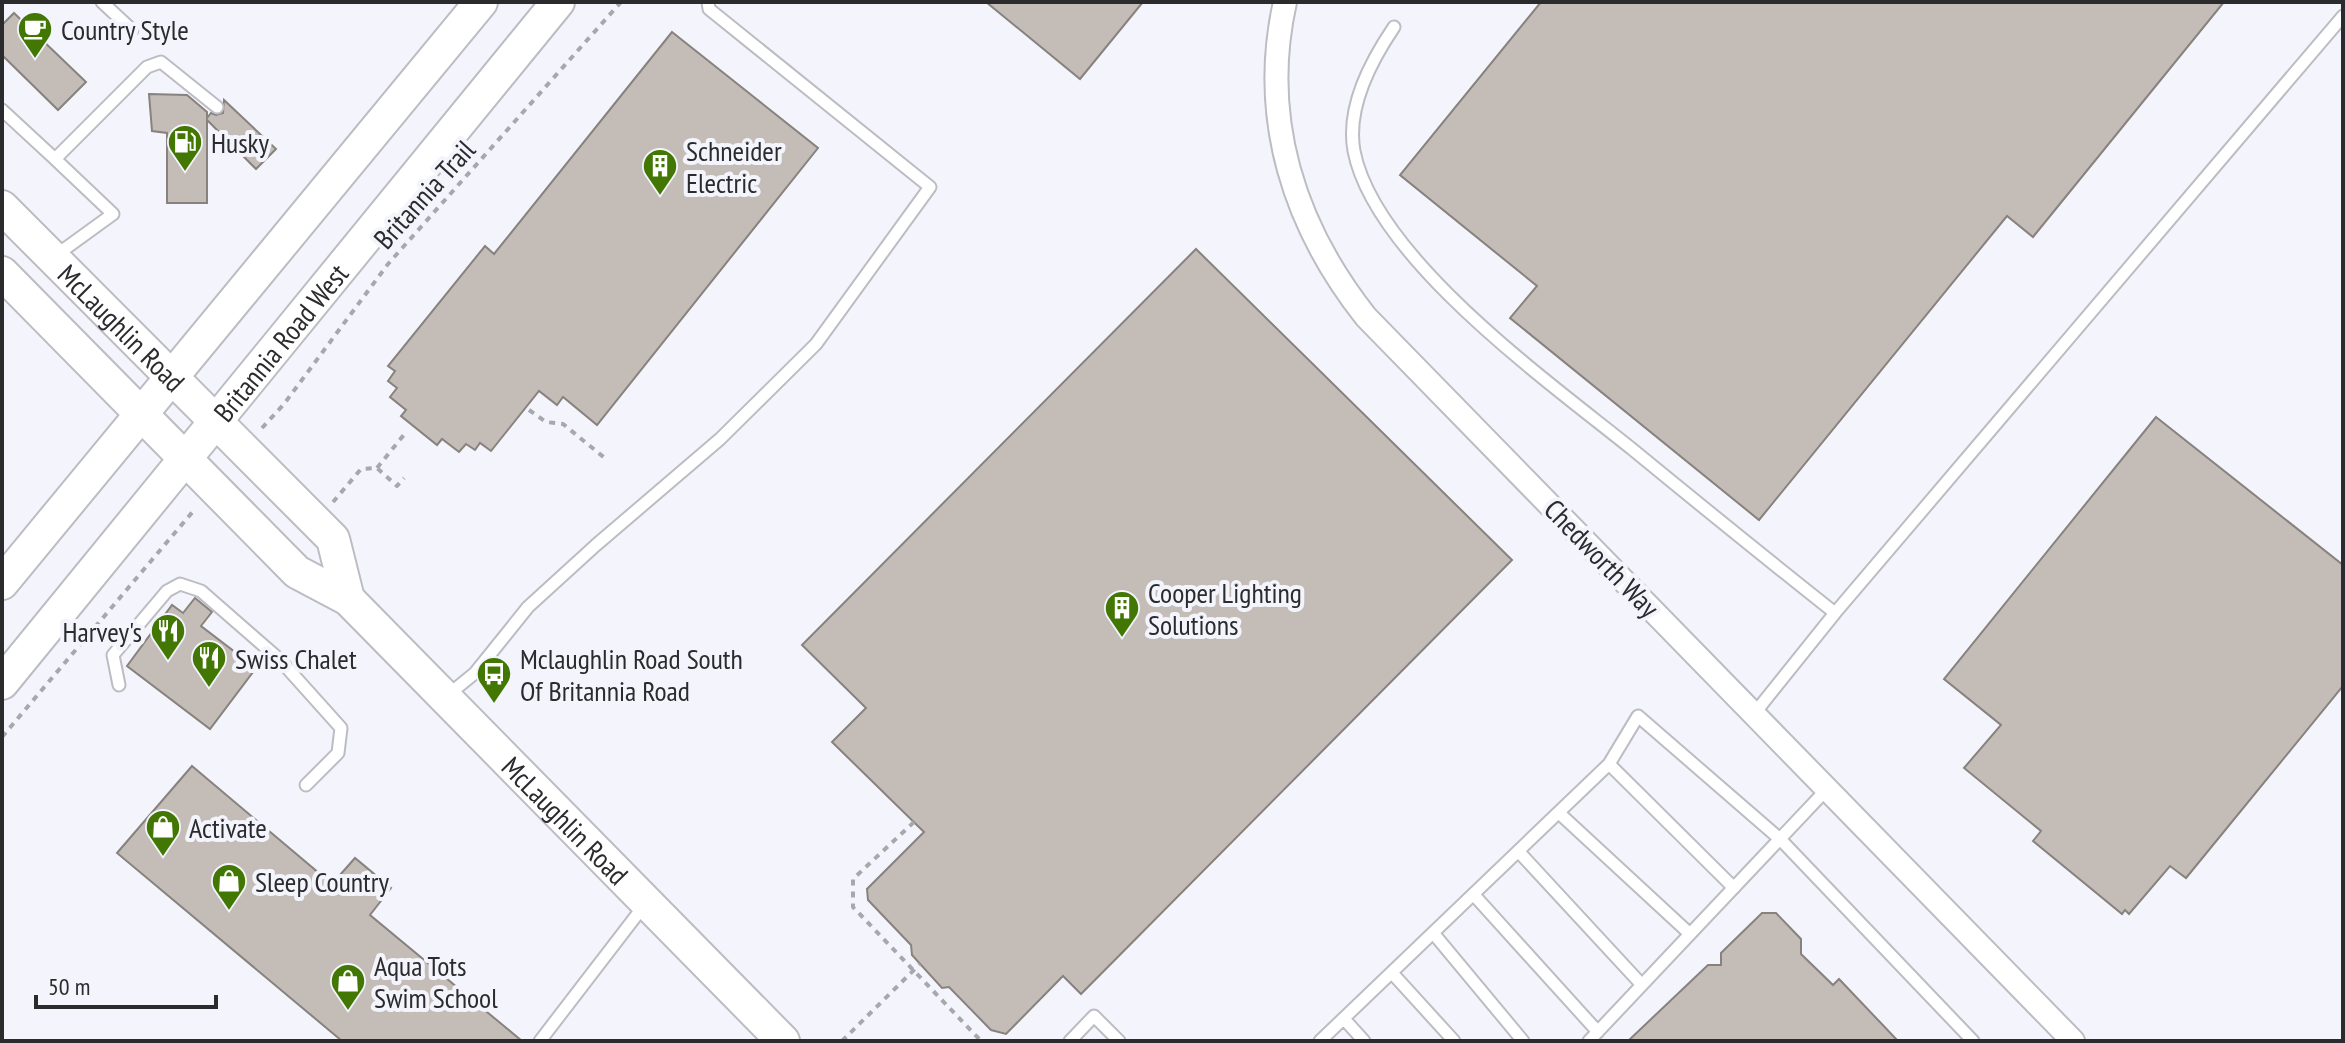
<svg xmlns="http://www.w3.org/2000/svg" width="2345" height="1043" font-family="'PT Sans Narrow',sans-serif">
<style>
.building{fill:#c3bcb7;stroke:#88827e;stroke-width:2}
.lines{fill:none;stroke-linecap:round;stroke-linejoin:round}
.lane-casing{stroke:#bcbcc3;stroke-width:15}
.street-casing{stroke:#bcbcc3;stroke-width:26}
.secondary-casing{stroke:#bcbcc3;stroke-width:36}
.path{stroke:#a7a8ad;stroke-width:4;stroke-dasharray:6 6;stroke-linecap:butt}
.lane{stroke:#fff;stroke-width:11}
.street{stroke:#fff;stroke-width:22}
.secondary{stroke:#fff;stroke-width:32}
.labels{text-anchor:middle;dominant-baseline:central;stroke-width:8;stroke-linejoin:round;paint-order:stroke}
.poi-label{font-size:28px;fill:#2b2b2e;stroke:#f4f5fc;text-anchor:start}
.street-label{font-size:28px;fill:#2b2b2e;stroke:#f4f5fc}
</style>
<rect width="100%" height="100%" fill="#f4f5fc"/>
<path class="building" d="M986 2H1143L1080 79Z
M1541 2H2224L2033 237 2007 216 1759 520 1510 318 1537 286 1400 175Z
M14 13 86 82 58 110 2 55V25Z
M672 32 818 148 597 425 563 397 557 405 539 391 491 451 480 443 475 450 466 444 459 452 442 439 437 445 401 416 406 410 390 397 397 388 388 381 395 371 388 366 485 246 494 254Z
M149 94 187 95 207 112V118L211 113 216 115 223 113 224 100 276 149 256 169 207 120V203H167V133L152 131Z
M1196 249 1512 560 1081 994 1063 976 1006 1034 991 1030 949 987 942 988 912 955 911 945 868 900 867 889 924 832 832 742 866 708 802 645Z
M2156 417 2343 565V686L2186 878 2170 866 2129 914 2125 910 2122 914 2033 841 2041 831 1964 768 2001 725 1944 679Z
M195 598 212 612 201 626 256 668 210 729 127 666 172 605 183 613Z
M192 766 332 884 355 858 391 888 370 915 522 1041H342L117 853Z
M1762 913H1776L1801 939V954L1833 985 1839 979 1898 1041H1628L1708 965H1721V953Z"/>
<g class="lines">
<defs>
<path id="lane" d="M102 2 132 30
M1394 27C1371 61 1346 107 1354 151 1375 258 1549 382 1632 449 1699 504 1767 559 1835 613
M2 110 55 159 147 67 161 62 217 107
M55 159 113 214 55 256
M119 685 113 655 167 591 180 584 201 591 280 660 341 728 338 753 306 785
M448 695 475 673 528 607 596 545 720 439 816 344 930 187 709 9 708 2
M1754 714 1835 613 2343 16
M1609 764 1734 888
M1559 813 1690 934
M1519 852 1642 985
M1474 895 1598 1032
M1434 934 1523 1041
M1393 974 1454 1041
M1345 1020 1364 1041
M540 1041 646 903
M1070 1041 1094 1016 1119 1041
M1320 1041 1609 764 1638 716 1780 839 1973 1041
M1589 1041 1827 789"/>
<path id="street" d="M1285 2C1259 118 1294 226 1366 317L2073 1041"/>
<g id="secondary">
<path id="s1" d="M2 207 333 539 348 599"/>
<path id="s2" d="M2 273 297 572 348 599 783 1041"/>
<path d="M2 583 481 2"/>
<path id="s3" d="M2 683 558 2"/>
</g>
</defs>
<use href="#lane" class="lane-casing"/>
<use href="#street" class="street-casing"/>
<use href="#secondary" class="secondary-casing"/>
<path class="path" d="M529 410 546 422 563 424 606 459
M262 428 284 404 388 264 621 2
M377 468 407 431
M333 502 361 469 377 468 397 486 404 478
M2 737 195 509
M914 822 853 879V907L981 1041
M842 1041 920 964"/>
<use href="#lane" class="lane"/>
<use href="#street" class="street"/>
<use href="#secondary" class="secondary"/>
</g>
<defs>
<symbol id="cafe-pin" viewBox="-11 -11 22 30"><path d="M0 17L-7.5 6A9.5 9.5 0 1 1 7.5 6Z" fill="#427703" stroke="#f4f5fc"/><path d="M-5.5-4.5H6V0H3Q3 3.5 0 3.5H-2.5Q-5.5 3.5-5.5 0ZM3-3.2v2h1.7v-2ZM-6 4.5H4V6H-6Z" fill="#fff"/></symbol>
<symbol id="fuel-pin" viewBox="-11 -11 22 30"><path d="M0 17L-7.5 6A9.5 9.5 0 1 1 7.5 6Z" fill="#427703" stroke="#f4f5fc"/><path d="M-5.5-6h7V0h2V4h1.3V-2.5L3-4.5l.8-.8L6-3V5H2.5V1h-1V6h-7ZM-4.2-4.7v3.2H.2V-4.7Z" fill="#fff"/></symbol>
<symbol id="building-pin" viewBox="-11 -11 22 30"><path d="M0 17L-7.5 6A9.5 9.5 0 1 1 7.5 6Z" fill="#427703" stroke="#f4f5fc"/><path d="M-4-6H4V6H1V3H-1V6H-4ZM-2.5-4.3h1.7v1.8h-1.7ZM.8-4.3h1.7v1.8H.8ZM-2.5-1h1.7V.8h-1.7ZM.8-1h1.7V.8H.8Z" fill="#fff"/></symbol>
<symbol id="restaurant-pin" viewBox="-11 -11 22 30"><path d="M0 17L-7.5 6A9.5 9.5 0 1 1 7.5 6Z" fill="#427703" stroke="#f4f5fc"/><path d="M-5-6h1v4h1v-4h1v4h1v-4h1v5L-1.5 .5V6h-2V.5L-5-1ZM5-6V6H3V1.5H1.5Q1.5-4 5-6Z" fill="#fff"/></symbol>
<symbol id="bus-pin" viewBox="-11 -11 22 30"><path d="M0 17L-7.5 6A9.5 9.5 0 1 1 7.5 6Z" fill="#427703" stroke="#f4f5fc"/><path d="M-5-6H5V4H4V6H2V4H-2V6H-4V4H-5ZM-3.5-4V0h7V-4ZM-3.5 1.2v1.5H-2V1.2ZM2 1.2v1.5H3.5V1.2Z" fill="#fff"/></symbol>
<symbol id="shop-pin" viewBox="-11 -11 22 30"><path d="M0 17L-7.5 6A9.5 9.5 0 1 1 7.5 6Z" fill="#427703" stroke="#f4f5fc"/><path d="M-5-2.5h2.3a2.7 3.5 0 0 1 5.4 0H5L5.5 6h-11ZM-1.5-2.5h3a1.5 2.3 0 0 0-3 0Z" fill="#fff"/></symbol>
</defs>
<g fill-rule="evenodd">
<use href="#cafe-pin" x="15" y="9" width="40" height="54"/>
<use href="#fuel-pin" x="165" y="122" width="40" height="54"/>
<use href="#building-pin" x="640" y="146" width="40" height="54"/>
<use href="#building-pin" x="1102" y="588" width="40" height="54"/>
<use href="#restaurant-pin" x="148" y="611" width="40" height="54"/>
<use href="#restaurant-pin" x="189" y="638" width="40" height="54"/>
<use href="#bus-pin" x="474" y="654" width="40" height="54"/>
<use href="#shop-pin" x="143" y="807" width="40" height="54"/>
<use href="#shop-pin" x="209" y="861" width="40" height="54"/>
<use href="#shop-pin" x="328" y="961" width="40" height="54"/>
</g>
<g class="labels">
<g class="poi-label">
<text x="61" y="29">Country Style</text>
<text x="211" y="142">Husky</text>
<text x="686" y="150">Schneider<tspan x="686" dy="32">Electric</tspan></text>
<text x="1148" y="592">Cooper Lighting<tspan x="1148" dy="32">Solutions</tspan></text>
<text x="142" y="631" text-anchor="end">Harvey's</text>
<text x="235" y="658">Swiss Chalet</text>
<text x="520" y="658">Mclaughlin Road South<tspan x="520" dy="32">Of Britannia Road</tspan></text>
<text x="189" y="827">Activate</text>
<text x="255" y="881">Sleep Country</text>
<text x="374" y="965">Aqua Tots<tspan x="374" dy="32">Swim School</tspan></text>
</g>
<g class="street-label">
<text transform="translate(424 194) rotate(-48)">Britannia Trail</text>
<text stroke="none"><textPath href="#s1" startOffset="170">McLaughlin Road</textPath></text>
<text stroke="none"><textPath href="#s3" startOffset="440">Britannia Road West</textPath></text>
<text transform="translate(1602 558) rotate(46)">Chedworth Way</text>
<text stroke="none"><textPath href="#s2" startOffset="788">McLaughlin Road</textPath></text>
</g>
</g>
<rect width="2345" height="1043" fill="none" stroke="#2b2b2e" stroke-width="8"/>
<path d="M36 995v12h180v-12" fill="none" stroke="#2b2b2e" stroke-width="4"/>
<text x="48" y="995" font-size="24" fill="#2b2b2e" stroke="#f4f5fc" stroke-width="6" paint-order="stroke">50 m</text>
</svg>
